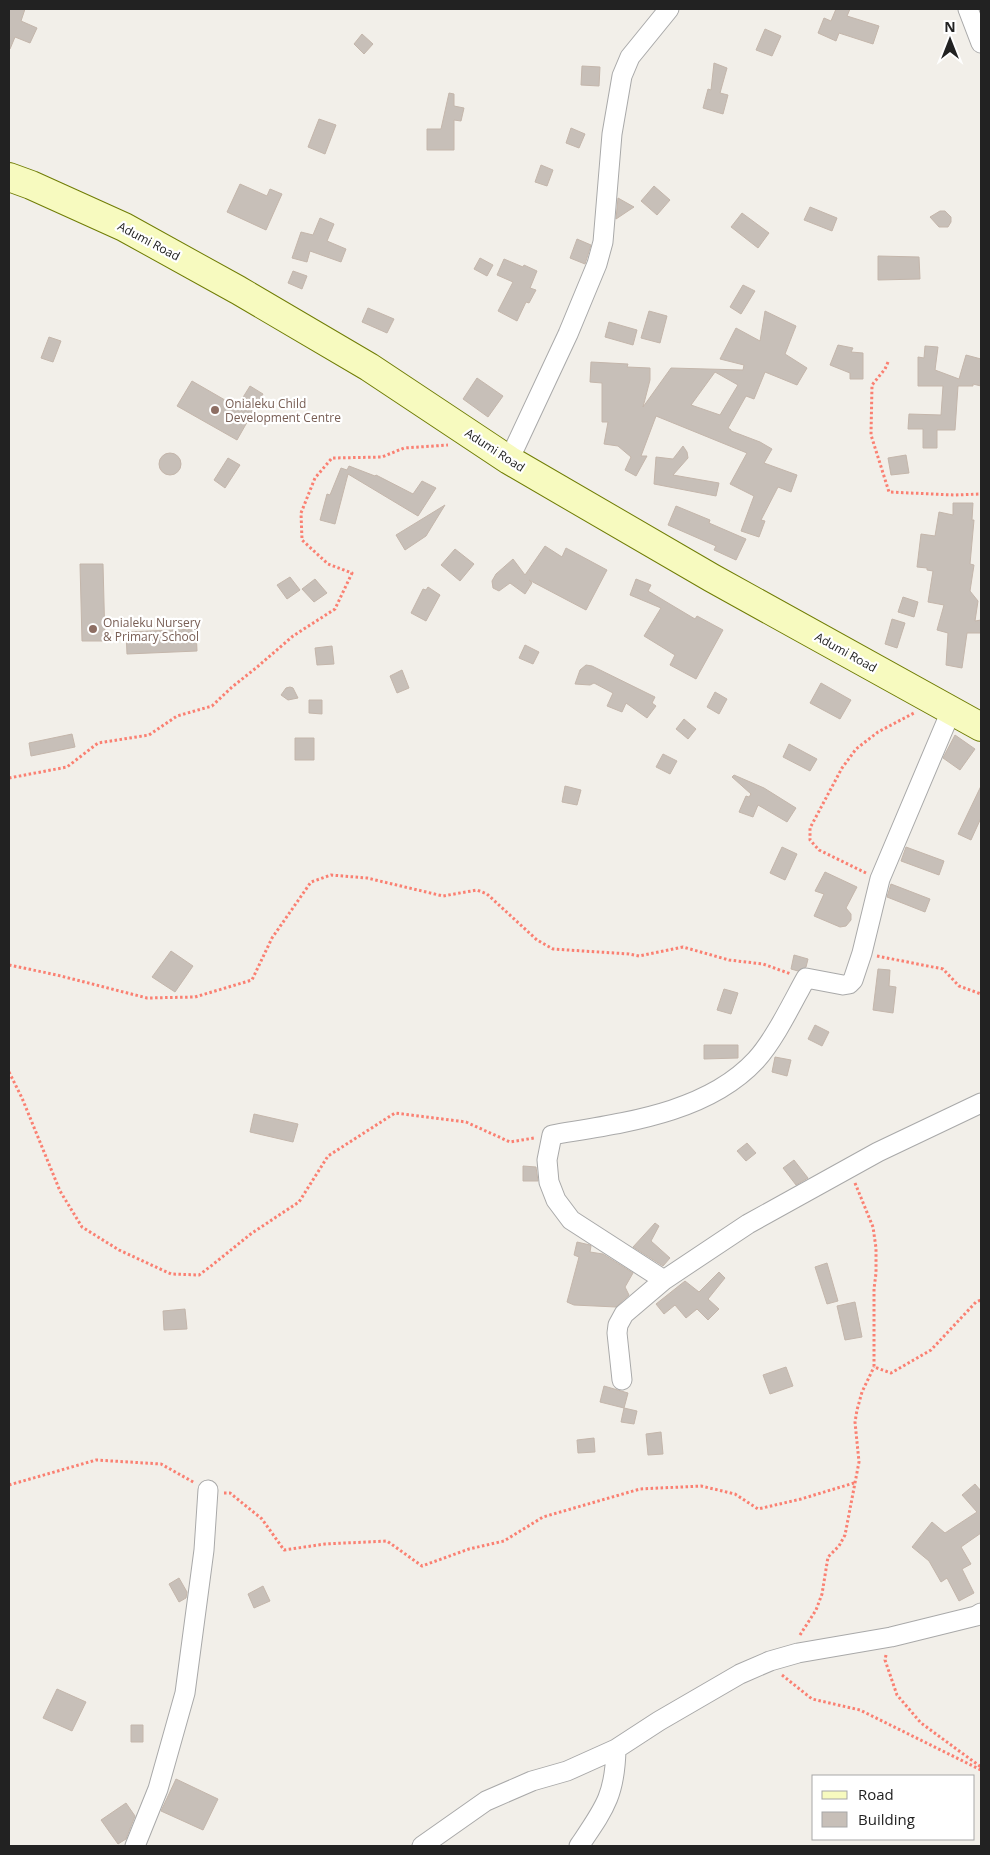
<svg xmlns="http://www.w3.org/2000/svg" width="990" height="1855" font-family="'Open Sans',sans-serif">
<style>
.building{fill:#c7bfb8;stroke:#c4b6ab;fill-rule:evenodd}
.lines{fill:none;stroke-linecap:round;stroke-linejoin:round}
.street-casing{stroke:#a9a9a9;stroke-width:21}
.secondary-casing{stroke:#707d05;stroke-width:30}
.path{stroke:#fa8072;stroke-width:3;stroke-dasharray:2.5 2.5;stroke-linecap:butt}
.street{stroke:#fff;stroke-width:19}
.secondary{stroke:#f7fabf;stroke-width:28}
.education-dot{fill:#8d6e63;stroke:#fff;stroke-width:2}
.labels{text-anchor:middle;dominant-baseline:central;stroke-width:4.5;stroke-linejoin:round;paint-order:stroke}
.street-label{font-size:12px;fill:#222;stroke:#fff}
.education-label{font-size:12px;fill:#785e54;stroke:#fff;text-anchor:start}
</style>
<rect width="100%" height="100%" fill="#f2efe9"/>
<path class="building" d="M9 9H25L21 21 37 28 30 43 15 37 10 49H9Z
M836 9H850L847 16 879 26 873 44 839 33 836 41 818 33 824 18 831 21Z
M765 29 781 36 772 56 756 50Z
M362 34 373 44 364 54 354 44Z
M714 63 727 68 720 93 728 95 723 114 703 108 708 89 711 90Z
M582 66 600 67 599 86 581 85Z
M449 93 454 94V106L464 108 461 121 454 120V150H427V129H441Z
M319 119 336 125 325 154 308 147Z
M571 128 585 134 579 148 566 143Z
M541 165 553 170 547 186 535 182Z
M240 184 267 196 270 189 282 194 266 230 227 212Z
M654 186 670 200 657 215 641 201Z
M618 198 634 207 616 219Z
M810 207 837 218 832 231 804 220Z
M940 211H945L951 217V222L948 227H939L930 217Z
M742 213 769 233 758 248 731 227Z
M320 218 334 224 327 241 346 249 341 262 310 251 307 262 292 258 301 232 313 235Z
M577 239 591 245 585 264 570 258Z
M878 256 919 257 920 279 878 280Z
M480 258 493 265 487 276 474 269Z
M504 259 523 267 524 265 537 271 530 288 536 290 529 303 526 302 517 321 498 311 513 282 497 275Z
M293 271 307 276 302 289 288 283Z
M743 285 755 291 741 314 730 307Z
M368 308 394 319 387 333 362 322Z
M649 311 667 316 660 343 641 338Z
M765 311 796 326 785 354 807 368 797 385 765 372 754 399 746 396 728 428 731 430V431L760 442 772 449 764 463 797 475 791 492 778 487 761 520 765 521 759 537 741 531 754 496 730 484 747 453 656 416 641 456H647L636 476 625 470 631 457 618 446 604 444 608 422H602V383L590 382 591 362 628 364 627 367 650 368V380L643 407 671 368 743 370 744 365 720 359 736 328 760 341ZM715 372 738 385 720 415 691 405Z
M609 322 637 330 633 345 605 337Z
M49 337 61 341 53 362 41 358Z
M838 345 853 348 851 352 863 353V379H850V373L830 365Z
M925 346 938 347 935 370 959 379 966 355 981 359V386L973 384V386H958L955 430H937V448H923V429H908L909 414 941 415 943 386H918V357L924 358Z
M477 378 503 396 488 417 463 399Z
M192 381 237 407 250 386 263 394 237 440 177 406Z
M683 446 687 452 688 458 673 475 719 483 716 496 654 484 656 457 673 459Z
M159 464a11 11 0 1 1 22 0a11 11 0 1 1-22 0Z
M906 455 909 473 891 475 888 458Z
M228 458 240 465 225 488 214 480Z
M349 466 375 476 376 475 413 494 422 481 436 488 418 516 348 474 335 524 320 520 327 494 330 495 341 468 347 470Z
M953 503H973L972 520H974L970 564 974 565 970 591 978 601 975 621 981 620V633H967L962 668 946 665 948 633 937 630 944 605 928 602 933 571 927 570V568L917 567 921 534 935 536 939 512 953 515Z
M445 505 426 536 405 550 396 535Z
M676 506 710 520 709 523 746 539 736 560 714 550 716 546 668 525Z
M545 546 562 557 566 548 607 570 586 610 529 580 532 583 525 594 510 583 499 591 493 588 492 581 496 574 513 559 525 575Z
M455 549 474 564 460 581 441 565Z
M80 564H103L105 641H82Z
M290 577 300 590 287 599 277 585Z
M315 579 327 593 314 602 302 589Z
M636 579 651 585 648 591 695 619 697 616 723 630 696 679 670 665 675 655 644 636 661 608 630 595Z
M428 587 440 595 426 621 411 613 423 589 426 590Z
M903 597 918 602 914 617 898 612Z
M892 619 905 623 897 648 885 644Z
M196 629 197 651 127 654 126 632Z
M525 645 539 652 533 664 519 658Z
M332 646 334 664 317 665 315 648Z
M586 665 592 666 655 697 652 703 656 706 647 718 626 703 622 712 607 706 613 693 594 683 590 685 575 684 580 670Z
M402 670 409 688 397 693 390 676Z
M821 683 851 700 840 719 810 703Z
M290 687 293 688 298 698 288 700 281 695 286 688Z
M715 692 727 699 719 714 707 707Z
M309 700H322V714L309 713Z
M684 719 696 729 688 739 676 729Z
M72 734 75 747 31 756 29 743Z
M955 735 975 749 960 770 943 758Z
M295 738H314V760H295Z
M789 744 817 759 810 771 783 757Z
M663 754 677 761 670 774 656 767Z
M734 775 764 788 796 808 787 822 758 805 753 817 739 812 746 796 749 797 751 794 732 777Z
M565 786 581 790 577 805 562 802Z
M981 786V818L971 840 958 834Z
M782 847 797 854 785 880 770 873Z
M906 847 944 861 939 875 901 861Z
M825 872 857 887 846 908 851 914V920L846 926 840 927 814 916 824 894 815 891Z
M891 884 930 899 925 912 887 897Z
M171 951 193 966 175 992 152 977Z
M794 955 808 959 806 967 798 971 791 969Z
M878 969 890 970 889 986 896 987 893 1013 873 1010Z
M724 989 738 993 731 1014 717 1010Z
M815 1025 829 1032 822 1046 808 1039Z
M704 1045H738V1058L704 1059Z
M775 1057 791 1060 787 1076 772 1072Z
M254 1114 298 1124 293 1142 250 1132Z
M747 1143 756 1153 746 1161 737 1151Z
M794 1160 808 1178 796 1185 783 1168Z
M523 1166 536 1167 538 1181H523Z
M655 1223 659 1226 651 1241 670 1258 663 1266 633 1247Z
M577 1242 590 1245 591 1246 590 1252 603 1254 633 1273 625 1287 629 1295 616 1307 574 1305 567 1302 579 1257 574 1255Z
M827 1263 838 1301 827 1304 815 1267Z
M719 1272 725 1278 708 1299 719 1309 708 1320 697 1309 686 1318 675 1305 664 1314 656 1304 685 1281 699 1292Z
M855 1302 862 1337 845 1340 837 1306Z
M185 1309 187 1329 164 1330 163 1311Z
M786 1367 793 1386 770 1394 763 1375Z
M604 1386 628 1393 624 1408 600 1402Z
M624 1408 637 1411 634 1424 621 1422Z
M661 1432 663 1454 648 1455 646 1434Z
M594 1438 595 1452 578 1453 577 1440Z
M975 1484 981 1491V1533L961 1547 971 1564 962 1569 974 1593 959 1601 947 1578 941 1582 929 1561 912 1547 932 1522 945 1533 977 1512 962 1495Z
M179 1578 187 1592 186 1598 179 1602 169 1584Z
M263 1586 270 1601 254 1608 248 1594Z
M57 1689 86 1702 72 1731 43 1718Z
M131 1725H143V1742H131Z
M176 1779 218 1799 203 1830 161 1811Z
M126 1803 135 1816 126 1839 118 1844 101 1820Z"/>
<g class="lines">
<defs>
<path id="street" d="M968 9 981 43
M509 460 568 334 597 264 603 242 612 134 622 76 630 57 669 9
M664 1280 571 1220 556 1200 549 1182 547 1160 552 1135C621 1123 706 1114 756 1060 775 1039 792 1003 806 978L843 985 849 984 853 980 862 953 880 879 951 711
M622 1380 617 1333 618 1325 624 1314 664 1280 748 1224 878 1152 981 1103
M135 1846 158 1789 185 1693 204 1550 208 1490
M422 1846 486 1801 532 1781 567 1771 616 1749 659 1721 740 1674 770 1661 798 1653 891 1637 976 1616 981 1613
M579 1846C604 1809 615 1796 616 1749"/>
<path id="secondary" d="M9 177 31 185 124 227 238 290 369 367 509 460 712 578 981 727"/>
</defs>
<use href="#street" class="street-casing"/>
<use href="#secondary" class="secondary-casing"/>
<path class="path" d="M888 362 885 369 872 385 871 435 889 492 954 495 981 494
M9 778 67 767 98 743 149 735 177 716 212 706 232 687 256 668 293 636 335 609 352 573 328 564 302 540 301 513 315 478 332 458 382 457 404 448 448 445
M866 873 819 850 810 840V828L842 768 856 749 878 732 914 713
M877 956 943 969 959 986 981 994
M9 965 57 975 147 998 195 997 252 980 272 938 311 882 331 875 367 878 443 896 477 890 487 894 537 940 553 949 629 954 639 956 683 947 729 960 763 964 791 974
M9 1072 22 1098 60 1191 82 1227 119 1250 171 1274 199 1275 211 1266 252 1233 299 1202 328 1156 395 1113 466 1122 510 1142 534 1138
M855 1183 873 1227 876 1248V1273L874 1289V1367L891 1373 931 1350 976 1302 981 1300
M9 1485 96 1460 161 1464 195 1483
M224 1493H230L262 1519 284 1550 325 1544 387 1541 422 1566 469 1549 504 1541 543 1517 640 1489 701 1486 735 1494 758 1509 801 1499 854 1483
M800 1635 816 1610 822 1594 828 1557 839 1546 845 1535 859 1462 855 1422 857 1410 862 1392 874 1367
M886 1655 885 1660 897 1695 921 1723 981 1767
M782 1675 812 1699 860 1710 981 1770"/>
<use href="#street" class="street"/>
<use href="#secondary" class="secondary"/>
</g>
<g class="education-dot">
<circle cx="215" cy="410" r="5"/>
<circle cx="93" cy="629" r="5"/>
</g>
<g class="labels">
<g class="street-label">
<text transform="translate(149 241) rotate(28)">Adumi Road</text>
<text transform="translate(495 450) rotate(33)">Adumi Road</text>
<text transform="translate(846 652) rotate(29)">Adumi Road</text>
</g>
<g class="education-label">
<text x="225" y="403">Onialeku Child<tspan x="225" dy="14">Development Centre</tspan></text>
<text x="103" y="622">Onialeku Nursery<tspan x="103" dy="14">&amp; Primary School</tspan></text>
</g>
</g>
<rect width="990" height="1855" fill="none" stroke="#222222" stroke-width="20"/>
<rect x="812" y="1775" width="162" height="65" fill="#ffffff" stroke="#a7a7a7"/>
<rect x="822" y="1791" width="25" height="8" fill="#f7fabf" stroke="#a7a7a7"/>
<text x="858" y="1800" font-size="15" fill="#222222">Road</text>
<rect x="822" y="1812" width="25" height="15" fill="#c7bfb8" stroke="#a7a7a7"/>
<text x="858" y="1825" font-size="15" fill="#222222">Building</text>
<g transform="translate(950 40)" stroke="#ffffff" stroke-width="4" paint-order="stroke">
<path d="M0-4L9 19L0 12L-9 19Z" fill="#222222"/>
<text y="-8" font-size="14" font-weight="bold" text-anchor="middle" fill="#222222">N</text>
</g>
</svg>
